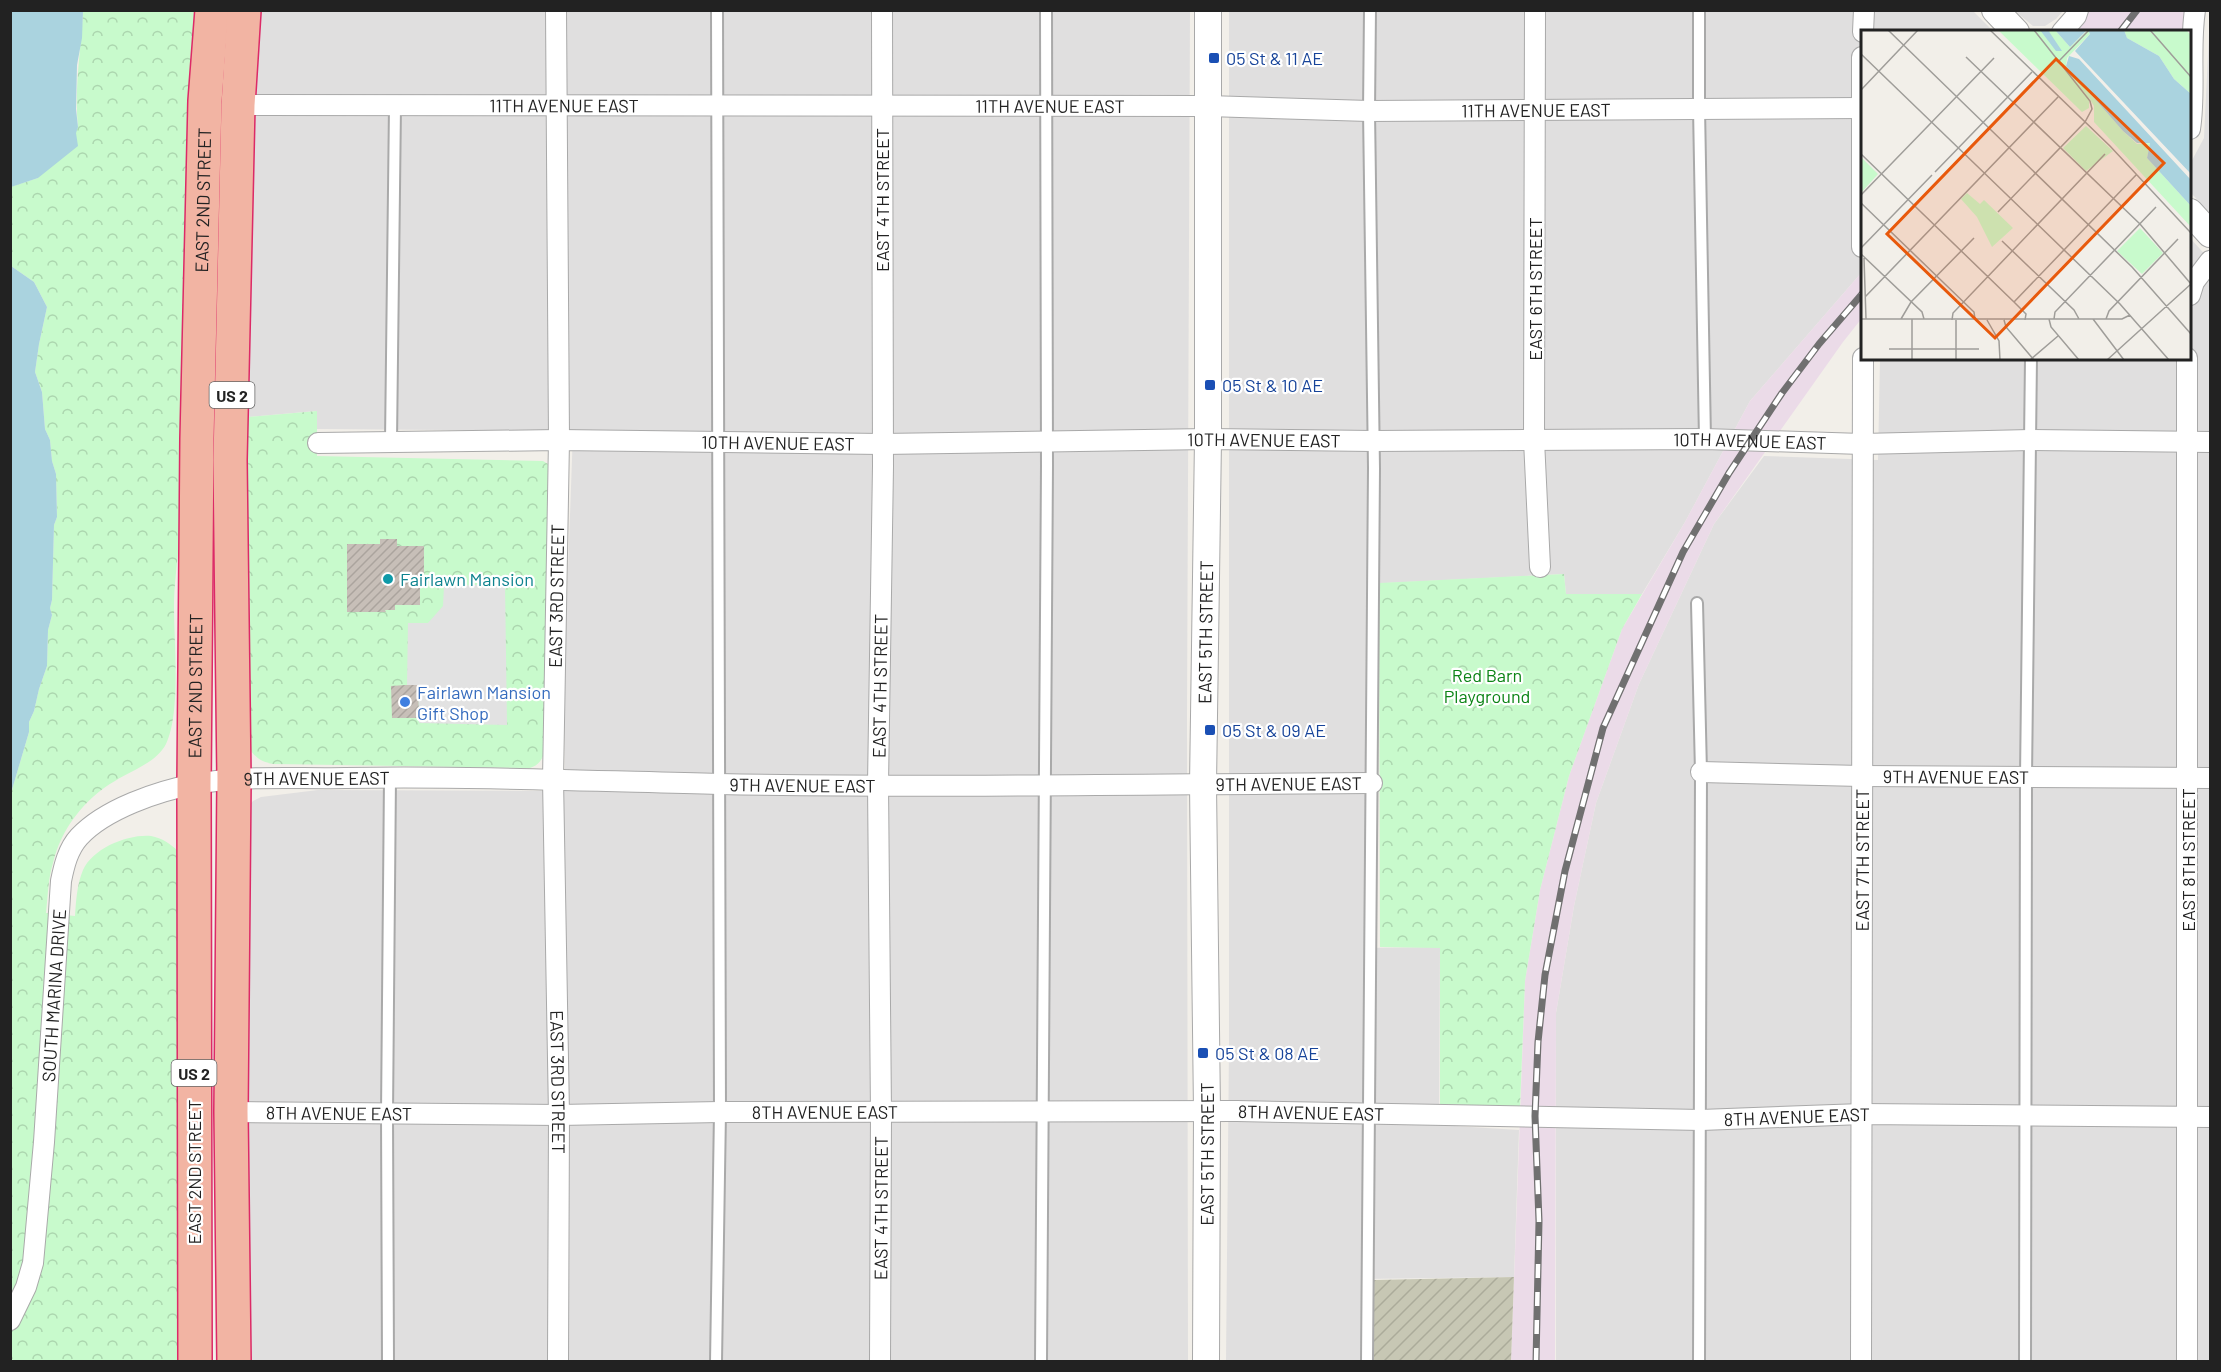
<svg xmlns="http://www.w3.org/2000/svg" width="2221" height="1372" font-family="Barlow,sans-serif">
<style>
.residential{fill:#e0dfdf}
.railway{fill:#ebdbe8}
.construction{fill:url(#construction-furrows)}
.park{fill:url(#park-crowns)}
.parking{fill:#e2e2e2}
.water{fill:#aad3df}
.building{fill:url(#building-hatch)}
.lines{fill:none;stroke-linecap:round;stroke-linejoin:round}
.service-casing{stroke:#a9a9a9;stroke-width:14}
.minor-casing{stroke:#a9a9a9;stroke-width:22}
.tertiary-casing{stroke:#a9a9a9;stroke-width:28}
.trunk-casing{stroke:#dc2a67;stroke-width:36}
.service{stroke:#fff;stroke-width:10}
.minor{stroke:#fff;stroke-width:20}
.tertiary{stroke:#fff;stroke-width:26}
.trunk{stroke:#f2b4a3;stroke-width:33}
.rail-casing{stroke:#707070;stroke-width:7}
.rail{stroke:#fff;stroke-width:4.5;stroke-dasharray:14;stroke-linecap:butt}
.transit-dot{fill:#1a4fb4;stroke:#fff;stroke-width:2}
.culture-dot{fill:#0f9aa8;stroke:#fff;stroke-width:2}
.shop-dot{fill:#3f7fe0;stroke:#fff;stroke-width:2}
.labels{text-anchor:middle;dominant-baseline:central;stroke-width:4.5;stroke-linejoin:round;paint-order:stroke}
.shield{fill:#fff;stroke:#646464;stroke-width:1.5}
.shield-label{font-size:16px;font-weight:bold;fill:#222}
.transit-label{font-size:18px;fill:#164399;stroke:#fff;text-anchor:start}
.street-label{font-size:18px;fill:#222;stroke:#fff}
.culture-label{font-size:18px;fill:#0d838f;stroke:#fff;text-anchor:start}
.park-label{font-size:18px;fill:#0c8416;stroke:#fff}
.shop-label{font-size:18px;fill:#366cbe;stroke:#fff;text-anchor:start}
.inset-road{fill:none;stroke:#9f9d99;stroke-width:1.5}
.view{fill:#e8590c;fill-opacity:0.15;stroke:#e8590c;stroke-width:3}
.inset-edge{fill:none;stroke:#222;stroke-width:3}
</style>
<defs>
<pattern id="construction-furrows" width="10" height="10" patternUnits="userSpaceOnUse" patternTransform="scale(1.5)"><rect width="10" height="10" fill="#c7c7b4"/><path d="M-1 1l2-2M0 10L10 0M9 11l2-2" fill="none" stroke="#abab9a"/></pattern>
<pattern id="park-crowns" width="20" height="18" patternUnits="userSpaceOnUse" patternTransform="scale(1.5)"><rect width="20" height="18" fill="#c8facc"/><path d="M2 6a3 3 0 1 1 6 0M12 15a3 3 0 1 1 6 0" fill="none" stroke="#acd6af"/></pattern>
<pattern id="building-hatch" width="6" height="6" patternUnits="userSpaceOnUse" patternTransform="scale(1.5)"><rect width="6" height="6" fill="#c7bfb8"/><path d="M-1 1l2-2M0 6l6-6M5 7l2-2" fill="none" stroke="#aba49e"/></pattern>
</defs>
<rect width="100%" height="100%" fill="#f2efe9"/>
<path class="residential" d="M253 11H1190L1187 717 1188 1361 247 1362 249 806 253 801 261 797 318 790 565 791 564 684 573 431 317 429 316 411 248 417 247 192Z
M1229 11H1973L1993 31 1862 32V272L1750 401 1685 522 1642 594H1566L1564 574 1366 584 1365 948 1440 947 1439 1125 1519 1130 1514 1277 1362 1279 1361 1361H1226L1229 1046Z
M2015 11H2063L2056 19 2045 26H2033Z
M2210 12V213L2190 192V164L2204 138Z
M2190 238 2210 260V1361L1556 1362V1013L1574 906 1596 803 1639 684 1714 524 1764 456 1878 460 1880 359 2190 358Z"/>
<path class="railway" d="M2085 11H2195L2190 32H2063Z
M1862 272V318L1843 342 1714 524 1639 684 1596 803 1574 906 1556 1013 1555 1361 1511 1362 1525 981 1540 890 1569 776 1622 629 1685 522 1750 401Z"/>
<path class="construction" d="M1514 1277 1511 1361H1374V1280Z"/>
<path class="park" d="M83 11H199L179 543C177 565 174 586 174 607 174 643 181 713 166 744 156 763 132 770 115 781 85 798 61 829 53 863 48 879 48 896 46 913L75 916C76 901 77 884 83 870 93 848 128 834 151 836 162 838 171 844 179 852L185 1361H11V793L29 732V722L34 711 39 689 47 666 48 630 52 615 50 608 52 600 54 525 57 517 56 474 52 461 50 440 45 429 42 392 35 372 39 344 47 307 34 282 11 266 10 187 38 178 78 127C74 88 81 50 83 11Z
M317 411V456L543 461 548 464 545 751C542 760 539 765 530 768L273 764C261 762 254 757 248 746V417Z
M1564 574 1566 594H1642L1622 629 1569 776 1540 890 1525 981 1520 1107 1440 1104V948L1380 947 1379 583Z"/>
<path class="parking" d="M505 584 507 725 419 723 418 685H407L408 623H428L443 606 444 586Z"/>
<path class="water" d="M10 11H83L82 38 77 65 76 109 78 127 76 133 78 146 38 178 11 187Z
M11 266 34 282 47 307 39 344 35 372 42 392 45 429 50 440 52 461 56 474 57 517 54 525 52 600 50 608 52 615 48 630 47 666 39 689 34 711 29 722V732L11 793Z"/>
<path class="building" d="M380 539H397V546H424V584H420V605H395V610H385L386 612H347V544H380Z
M405 685H418L419 718H392L391 686Z"/>
<g class="lines">
<defs>
<path id="service" d="M1699 10V108L1705 439
M391 441 395 106
M1697 603 1701 772 1699 1362
M388 1362 387 1114 390 777
M716 1362 720 1112 717 10
M1041 1362 1047 465 1046 10
M1367 1362 1374 468 1369 111 1370 10
M2025 1362 2026 777 2031 358"/>
<g id="minor">
<path id="s1" d="M556 10 559 440 553 779 559 1115 558 1362"/>
<path d="M1535 10 1534 440 1540 567"/>
<path d="M1863 32 1864 10"/>
<path d="M2062 32 2076 16 2078 10"/>
<path d="M1862 57V247"/>
<path id="s2" d="M238 105 1208 106 1369 111 1861 108"/>
<path d="M2190 129C2196 90 2189 50 2195 10"/>
<path d="M2190 295 2194 282 2210 261"/>
<path id="s3" d="M318 443 559 440 882 444 1208 439 1373 441 1705 439 1862 444 2030 440 2210 442"/>
<path id="s4" d="M1701 772 1861 776 2210 778"/>
<path id="s5" d="M231 1112 559 1115 720 1112 1237 1111 1701 1120 1862 1114 2210 1117"/>
<path id="s6" d="M10 1320 26 1287 33 1263 44 1142 61 881C64 866 68 849 79 837 105 809 158 791 195 784 244 775 295 779 345 778 469 776 594 781 719 784 937 788 1155 784 1372 783"/>
<path id="s7" d="M880 1362 881 1113 878 784 883 466 882 10"/>
<path id="s8" d="M1861 1362 1863 358"/>
<path d="M2187 1362V358"/>
</g>
<g id="tertiary">
<path d="M1995 10 2016 32"/>
<path d="M2190 212 2210 234"/>
<path id="s9" d="M1206 1362 1207 1111 1203 785 1208 439V10"/>
</g>
<g id="trunk">
<path id="s10" d="M195 1362 194 785 197 439 205 101 212 10"/>
<path d="M234 1362 231 1112 234 779 230 460 238 105 244 10"/>
</g>
</defs>
<use href="#service" class="service-casing"/>
<use href="#minor" class="minor-casing"/>
<use href="#tertiary" class="tertiary-casing"/>
<use href="#trunk" class="trunk-casing"/>
<use href="#service" class="service"/>
<use href="#minor" class="minor"/>
<use href="#tertiary" class="tertiary"/>
<use href="#trunk" class="trunk"/>
<defs>
<path id="rail" d="M2120 32 2137 10
M1536 1362 1539 1221 1535 1116 1538 1042 1545 975 1565 871 1603 728 1683 552 1729 473 1782 393 1819 344 1862 294"/>
</defs>
<use href="#rail" class="rail-casing"/>
<use href="#rail" class="rail"/>
</g>
<g class="transit-dot">
<rect x="1208" y="52" width="12" height="12" rx="3"/>
<rect x="1204" y="379" width="12" height="12" rx="3"/>
<rect x="1204" y="724" width="12" height="12" rx="3"/>
<rect x="1197" y="1047" width="12" height="12" rx="3"/>
</g>
<circle class="culture-dot" cx="388" cy="579" r="6"/>
<circle class="shop-dot" cx="405" cy="702" r="6"/>
<g class="labels">
<g class="shield">
<rect x="209.5" y="382" width="45" height="26" rx="4.5"/>
<rect x="171.5" y="1060" width="45" height="26" rx="4.5"/>
</g>
<g class="shield-label">
<text x="232" y="395">US 2</text>
<text x="194" y="1073">US 2</text>
</g>
<g class="transit-label">
<text x="1226" y="58">05 St &amp; 11 AE</text>
<text x="1222" y="385">05 St &amp; 10 AE</text>
<text x="1222" y="730">05 St &amp; 09 AE</text>
<text x="1215" y="1053">05 St &amp; 08 AE</text>
</g>
<g class="street-label">
<text stroke="none"><textPath href="#s2" startOffset="326">11TH AVENUE EAST</textPath></text>
<text stroke="none"><textPath href="#s2" startOffset="812">11TH AVENUE EAST</textPath></text>
<text stroke="none"><textPath href="#s2" startOffset="1298">11TH AVENUE EAST</textPath></text>
<text stroke="none"><textPath href="#s10" startOffset="1162">EAST 2ND STREET</textPath></text>
<text transform="translate(882 200) rotate(-90)">EAST 4TH STREET</text>
<text transform="translate(1535 289) rotate(-90)">EAST 6TH STREET</text>
<text stroke="none"><textPath href="#s3" startOffset="946">10TH AVENUE EAST</textPath></text>
<text stroke="none"><textPath href="#s3" startOffset="1432">10TH AVENUE EAST</textPath></text>
<text stroke="none"><textPath href="#s3" startOffset="460">10TH AVENUE EAST</textPath></text>
<text transform="translate(556 596) rotate(-89)">EAST 3RD STREET</text>
<text stroke="none"><textPath href="#s9" startOffset="730">EAST 5TH STREET</textPath></text>
<text stroke="none"><textPath href="#s10" startOffset="676">EAST 2ND STREET</textPath></text>
<text stroke="none"><textPath href="#s7" startOffset="676">EAST 4TH STREET</textPath></text>
<text stroke="none"><textPath href="#s4" startOffset="255">9TH AVENUE EAST</textPath></text>
<text stroke="none"><textPath href="#s6" startOffset="744">9TH AVENUE EAST</textPath></text>
<text stroke="none"><textPath href="#s6" startOffset="1230">9TH AVENUE EAST</textPath></text>
<text stroke="none"><textPath href="#s6" startOffset="1716">9TH AVENUE EAST</textPath></text>
<text stroke="none"><textPath href="#s8" startOffset="502">EAST 7TH STREET</textPath></text>
<text transform="translate(2188 860) rotate(-90)">EAST 8TH STREET</text>
<text stroke="none"><textPath href="#s6" startOffset="330">SOUTH MARINA DRIVE</textPath></text>
<text stroke="none"><textPath href="#s1" startOffset="1072">EAST 3RD STREET</textPath></text>
<text stroke="none"><textPath href="#s5" startOffset="1080">8TH AVENUE EAST</textPath></text>
<text stroke="none"><textPath href="#s5" startOffset="108">8TH AVENUE EAST</textPath></text>
<text stroke="none"><textPath href="#s5" startOffset="594">8TH AVENUE EAST</textPath></text>
<text stroke="none"><textPath href="#s5" startOffset="1566">8TH AVENUE EAST</textPath></text>
<text stroke="none"><textPath href="#s9" startOffset="208">EAST 5TH STREET</textPath></text>
<text transform="translate(194 1172) rotate(-90)">EAST 2ND STREET</text>
<text stroke="none"><textPath href="#s7" startOffset="154">EAST 4TH STREET</textPath></text>
</g>
<g class="culture-label">
<text x="400" y="579">Fairlawn Mansion</text>
</g>
<g class="park-label">
<text x="1487" y="675">Red Barn<tspan x="1487" dy="21">Playground</tspan></text>
</g>
<g class="shop-label">
<text x="417" y="692">Fairlawn Mansion<tspan x="417" dy="21">Gift Shop</tspan></text>
</g>
</g>
<g transform="translate(1861 30)">
<rect width="330" height="330" fill="#f2efe9"/>
<path d="M137 0H194L209 17 227 0 229 4 206 28 205 36 262 101 276 114 289 113 286 128 330 176V197L233 92V76L228 68V78L221 82ZM263 0H325L330 5V64L313 49 298 26 266 8ZM225 96 252 121 225 141 202 118ZM0 127 17 144 0 163ZM106 163 119 174 123 170 152 198 131 217 116 187 100 169ZM279 198 302 223 281 244 256 221Z" fill="#c8facc"/>
<path d="M179 0H187L201 21H195ZM194 0H226L209 17ZM227 0H263L266 8 298 26 313 49 330 64V144L214 21 229 4ZM208 26 218 29 330 150V176L286 128 289 113H276L262 101 205 36Z" fill="#aad3df"/>
<path class="inset-road" d="M27 0 271 237 330 304M129 0 249 116 330 203M289 0 330 47M0 24 259 274 308 330M105 27 279 194 330 254 246 330M197 32 228 0M0 60 57 0M0 124 153 272 165 284 164 290M74 142 171 42M0 165 133 28M0 173 113 282 114 289M137 182 224 92 231 79 229 71 173 0M141 211 213 280 218 289M0 218 71 145M0 224 61 282 63 289M3 228 5 289M4 267 197 67M153 272 276 144M0 289H261L269 285M40 289 50 272 113 208M51 289V330M188 289 190 297 218 330M193 289 194 282 295 177M232 289 263 330M245 289 248 281 317 209M91 290 92 283 244 124M126 290 138 311 139 330M143 290 145 297 173 330M28 319H118M95 330V290M169 330 197 306"/>
<path class="view" d="M195 29 303 133 134 308 26 204Z"/>
<rect width="330" height="330" class="inset-edge"/>
</g>
<rect width="2221" height="1372" fill="none" stroke="#222222" stroke-width="24"/>
</svg>
